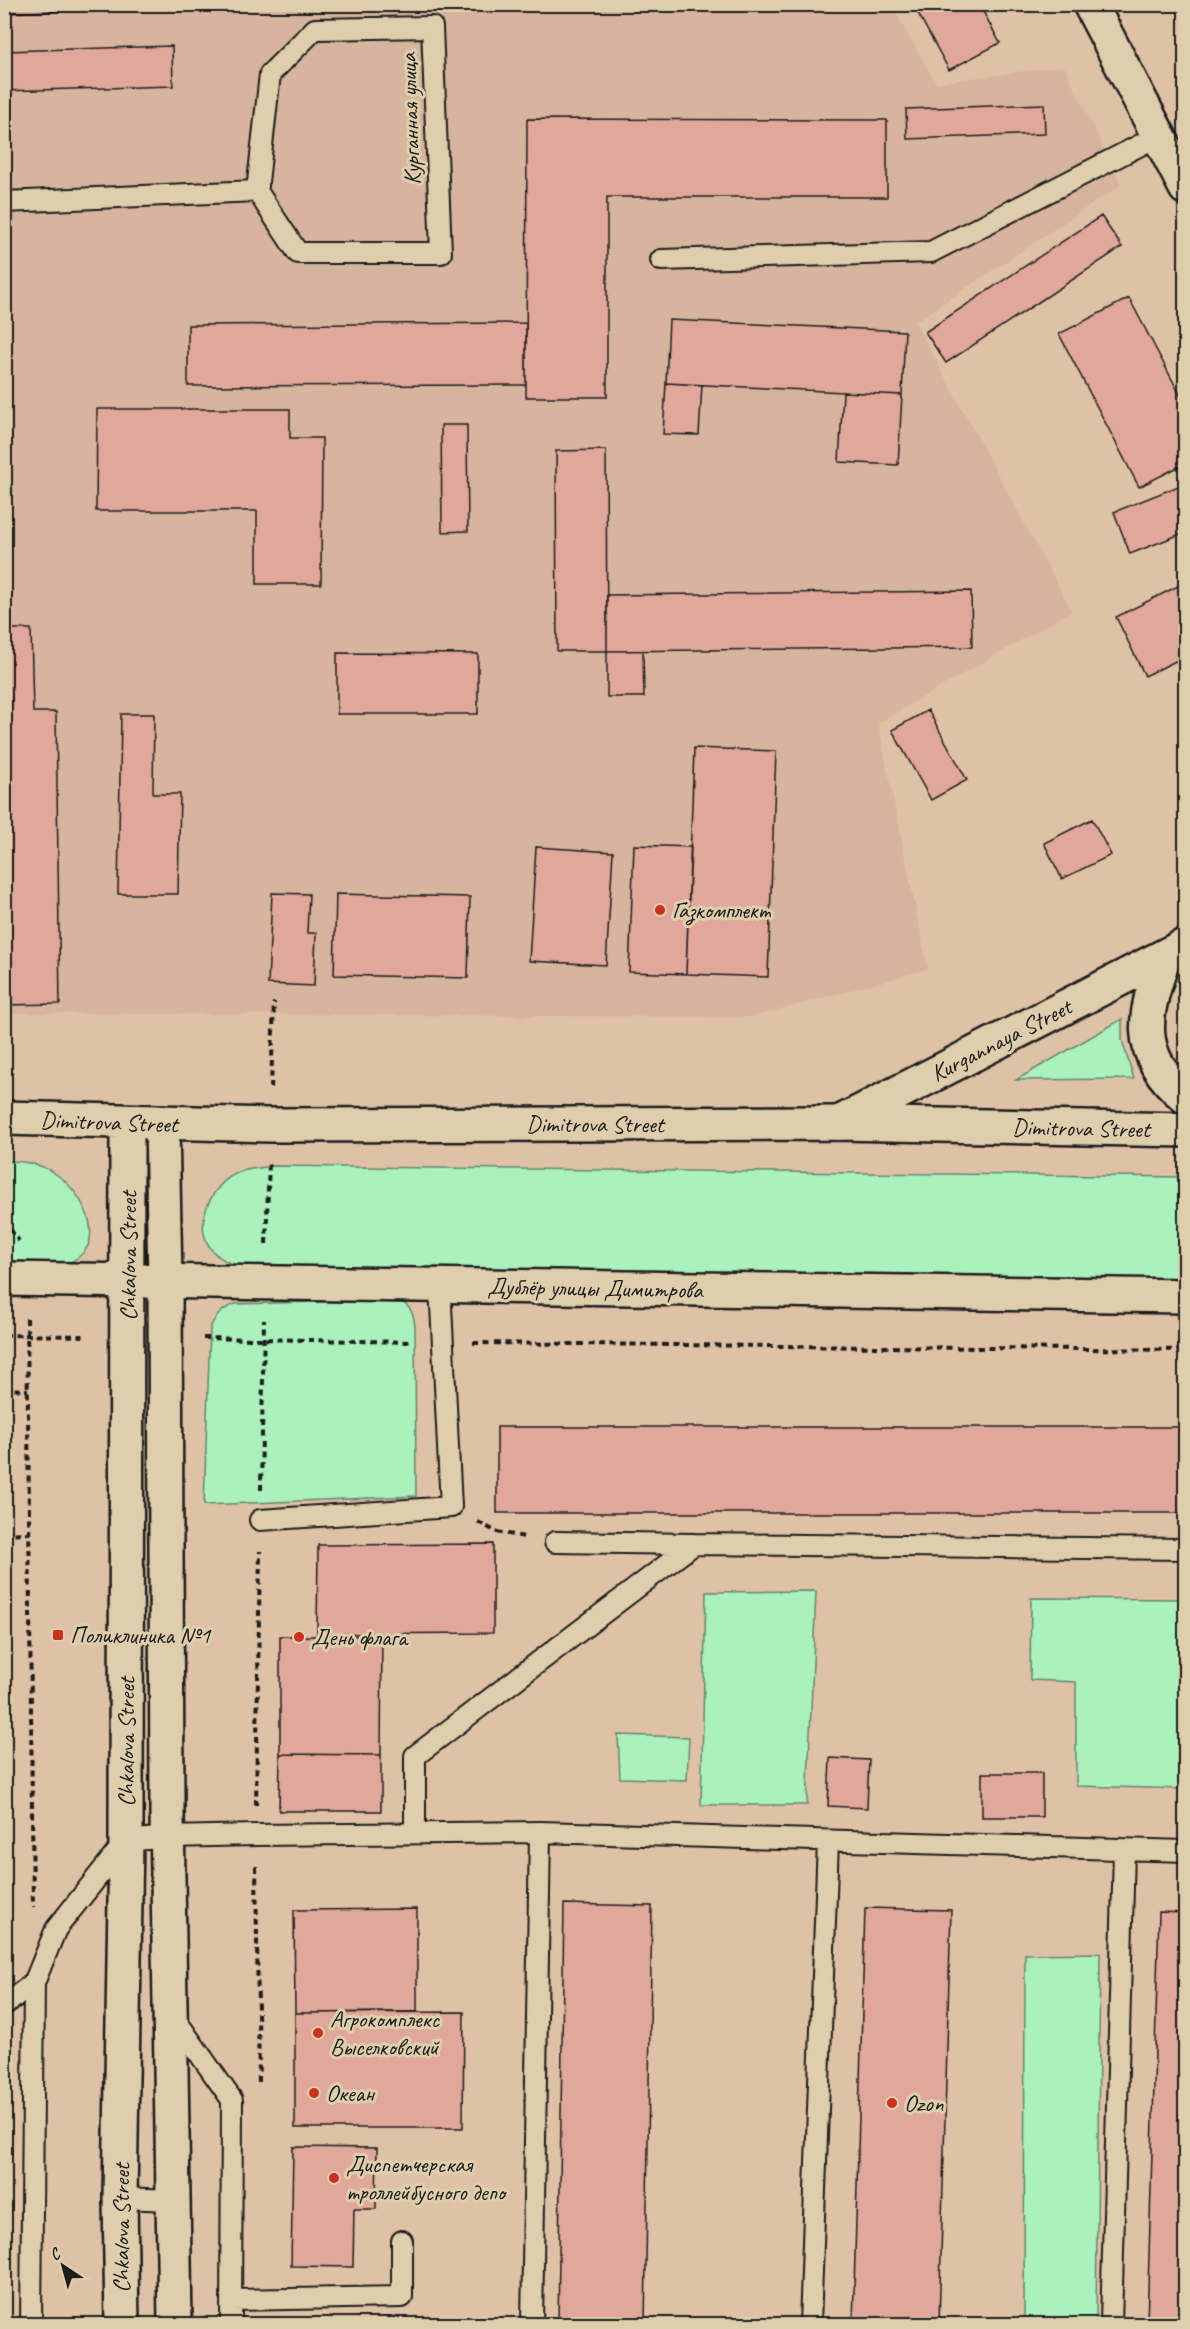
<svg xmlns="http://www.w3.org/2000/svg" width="1190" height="2329" font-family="Caveat,sans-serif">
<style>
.built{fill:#d7b49d}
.green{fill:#aaf1be;stroke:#63866d;stroke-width:1.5}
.building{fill:#e0a79a;stroke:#1c1c1c;stroke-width:1.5}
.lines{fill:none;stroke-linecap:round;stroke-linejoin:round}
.service-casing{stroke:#1c1c1c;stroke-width:24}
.minor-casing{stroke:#1c1c1c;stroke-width:38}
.tertiary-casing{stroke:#1c1c1c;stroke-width:38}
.secondary-casing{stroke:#1c1c1c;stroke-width:38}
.path{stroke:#1c1c1c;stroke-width:4;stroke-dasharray:6 4.5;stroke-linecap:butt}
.service{stroke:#dfceab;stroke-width:20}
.minor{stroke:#dfceab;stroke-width:33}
.tertiary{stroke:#dfceab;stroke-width:33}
.secondary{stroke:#dfceab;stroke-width:33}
.poi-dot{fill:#c8321e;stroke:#dfceab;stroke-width:2}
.labels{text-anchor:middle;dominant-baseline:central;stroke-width:6;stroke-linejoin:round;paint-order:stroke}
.street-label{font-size:24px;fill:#1c1c1c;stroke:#dfceab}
.poi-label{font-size:24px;fill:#1c1c1c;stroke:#dfceab;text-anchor:start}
</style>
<rect width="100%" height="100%" fill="#dfc2a6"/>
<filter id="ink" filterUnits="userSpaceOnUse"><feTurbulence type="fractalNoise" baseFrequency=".0167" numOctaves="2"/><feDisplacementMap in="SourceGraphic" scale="12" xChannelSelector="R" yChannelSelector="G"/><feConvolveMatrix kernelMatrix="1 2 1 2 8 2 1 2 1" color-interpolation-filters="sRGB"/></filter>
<g filter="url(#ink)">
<path class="built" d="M5 5H891L936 83 1064 66 1121 185 915 322 1072 611 878 723 928 969 752 1017 5 1013Z"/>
<path class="green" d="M1122 1019V1040L1134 1079 1016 1080Z
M5 1161C23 1161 41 1163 57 1175 86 1195 112 1250 64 1264 47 1270 22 1265 5 1265Z
M274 1166 1185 1177V1280L238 1267C228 1262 218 1258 211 1249 193 1225 210 1188 233 1175 245 1168 261 1168 274 1166Z
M397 1300C410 1305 414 1313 415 1327L416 1496 204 1505 210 1328C216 1315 222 1309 235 1304Z
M816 1591 807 1805H701L706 1592Z
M1031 1598 1185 1599V1789L1076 1786V1682L1030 1680Z
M618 1735 689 1737 687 1780 620 1778Z
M1100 1953 1096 2324H1024L1025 1954Z"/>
<path class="building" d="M4 4H190V6L4 13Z
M913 4H979L1000 43 949 70Z
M172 46 173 86 4 91V51Z
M1044 104 1045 134 907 139 906 109Z
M527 119 887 120V197H607V397H526Z
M1101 216 1122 247 946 363 925 332Z
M1129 298 1186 406V463L1139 487 1059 334Z
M669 320 905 331 902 395 666 383Z
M526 323V385L188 386V325Z
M666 383 702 385 699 435 663 434Z
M843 392 902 395 898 465 839 462Z
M97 409H290V438H322L321 584H257V511H96Z
M441 425H467L468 531 442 532Z
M606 450 607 651H557L556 451Z
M1186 483V532L1130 554 1114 512Z
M1186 582V656L1145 676 1116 617Z
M971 591 972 647 607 651V595Z
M4 629H31L33 712H56L60 1004 4 1005Z
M607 651H643L644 697H607Z
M337 653 478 654V714H337Z
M928 710 967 780 931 800 892 730Z
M121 714H154L153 794H180L178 894H118Z
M694 748 776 751 768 977 686 974Z
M1092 819 1111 855 1062 879 1044 843Z
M634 845 691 847 686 974 629 972Z
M536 847 613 852 606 965 529 961Z
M272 893 309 894 307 933H316L314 986 268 984Z
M336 894 470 897 468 978 334 975Z
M497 1427H1186V1513H497Z
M493 1544V1633L317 1634 318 1545Z
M280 1636H382L381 1755 280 1754Z
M280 1754 381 1755V1811H279Z
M830 1758 869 1760 867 1808 828 1806Z
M982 1773H1042V1817H982Z
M564 1904 652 1906 645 2324H558Z
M865 1908 951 1910 939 2324H853Z
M417 1909V2012L295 2013 294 1910Z
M1159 1912 1186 1913V2324H1147Z
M464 2012 463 2128H295V2013Z
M293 2147 377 2148 376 2209H354L353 2267 291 2266Z"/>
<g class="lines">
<defs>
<path id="service" d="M4 202 257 191 298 253H441L432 27 315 29 270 74 257 191
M661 260 931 252 1158 136
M260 1520 451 1507 440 1285
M555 1542 694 1544
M415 1831V1756L694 1544 1186 1549
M540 1832 1186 1851
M4 2005 34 1983
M173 2016 232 2100 231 2324
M120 2198 173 2200
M231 2300 402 2297V2241
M31 2324 34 1983 56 1929 126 1841 168 1837 256 1835 540 1832 532 2324
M810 2324 828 1841
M1111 2324 1124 1851"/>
<path id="minor" d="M1090 4 1186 188
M4 1279 1186 1296"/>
<path id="tertiary" d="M1164 957C1144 1014 1133 1054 1186 1097
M839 1123 1186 945"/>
<path id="secondary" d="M4 1118 270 1125 839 1123 1186 1130
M162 1123 165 1281 167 1812 175 2324
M122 2324 120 2198 126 1841 127 1123"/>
</defs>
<use href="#service" class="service-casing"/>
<use href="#minor" class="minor-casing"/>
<use href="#tertiary" class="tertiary-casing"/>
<use href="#secondary" class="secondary-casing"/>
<path class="path" d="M271 1088 274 1002
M4 1221 19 1241
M266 1244 269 1161
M27 1318 33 1907
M4 1335 88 1336
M203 1338 412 1342
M473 1343 1186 1350
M4 1389 28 1390
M261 1490 264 1320
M478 1522 497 1532 525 1537
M4 1534 30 1533
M256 1805 260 1551
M256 1866 259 2084"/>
<use href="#service" class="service"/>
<use href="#minor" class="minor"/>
<use href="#tertiary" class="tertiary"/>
<use href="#secondary" class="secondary"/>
</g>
</g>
<g class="poi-dot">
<circle cx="660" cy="910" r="6"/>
<rect x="52" y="1629" width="12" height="12" rx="3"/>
<circle cx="299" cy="1637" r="6"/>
<circle cx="318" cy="2033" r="6"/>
<circle cx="314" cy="2093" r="6"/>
<circle cx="892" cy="2103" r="6"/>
<circle cx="334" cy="2178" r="6"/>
</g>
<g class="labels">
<g class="street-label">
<text transform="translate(410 119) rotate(-92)">Курганная улица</text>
<text transform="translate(1001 1040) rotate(-27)">Kurgannaya Street</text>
<text transform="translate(109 1122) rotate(2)">Dimitrova Street</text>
<text x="595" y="1124">Dimitrova Street</text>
<text transform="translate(1081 1128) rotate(1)">Dimitrova Street</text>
<text transform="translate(128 1256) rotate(-90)">Chkalova Street</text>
<text transform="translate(595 1288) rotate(1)">Дублёр улицы Димитрова</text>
<text transform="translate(126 1742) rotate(-90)">Chkalova Street</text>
<text transform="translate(121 2228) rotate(-90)">Chkalova Street</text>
</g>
<g class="poi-label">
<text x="672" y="910">Газкомплект</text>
<text x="70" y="1635">Поликлиника №1</text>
<text x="311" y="1637">День флага</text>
<text x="330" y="2019">Агрокомплекс<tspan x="330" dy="28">Выселковский</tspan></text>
<text x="326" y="2093">Океан</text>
<text x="904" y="2103">Ozon</text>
<text x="346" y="2164">Диспетчерская<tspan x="346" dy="28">троллейбусного депо</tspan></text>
</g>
</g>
<rect width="1190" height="2329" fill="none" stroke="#dfceab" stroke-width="24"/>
<rect x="12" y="12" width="1166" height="2305" fill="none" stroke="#1c1c1c" stroke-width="2" filter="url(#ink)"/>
<g transform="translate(63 2266) rotate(324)" stroke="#dfceab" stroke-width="4.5" paint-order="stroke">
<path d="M0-4.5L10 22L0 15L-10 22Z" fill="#1c1c1c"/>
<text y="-9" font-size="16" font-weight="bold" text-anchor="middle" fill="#1c1c1c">С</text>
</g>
</svg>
